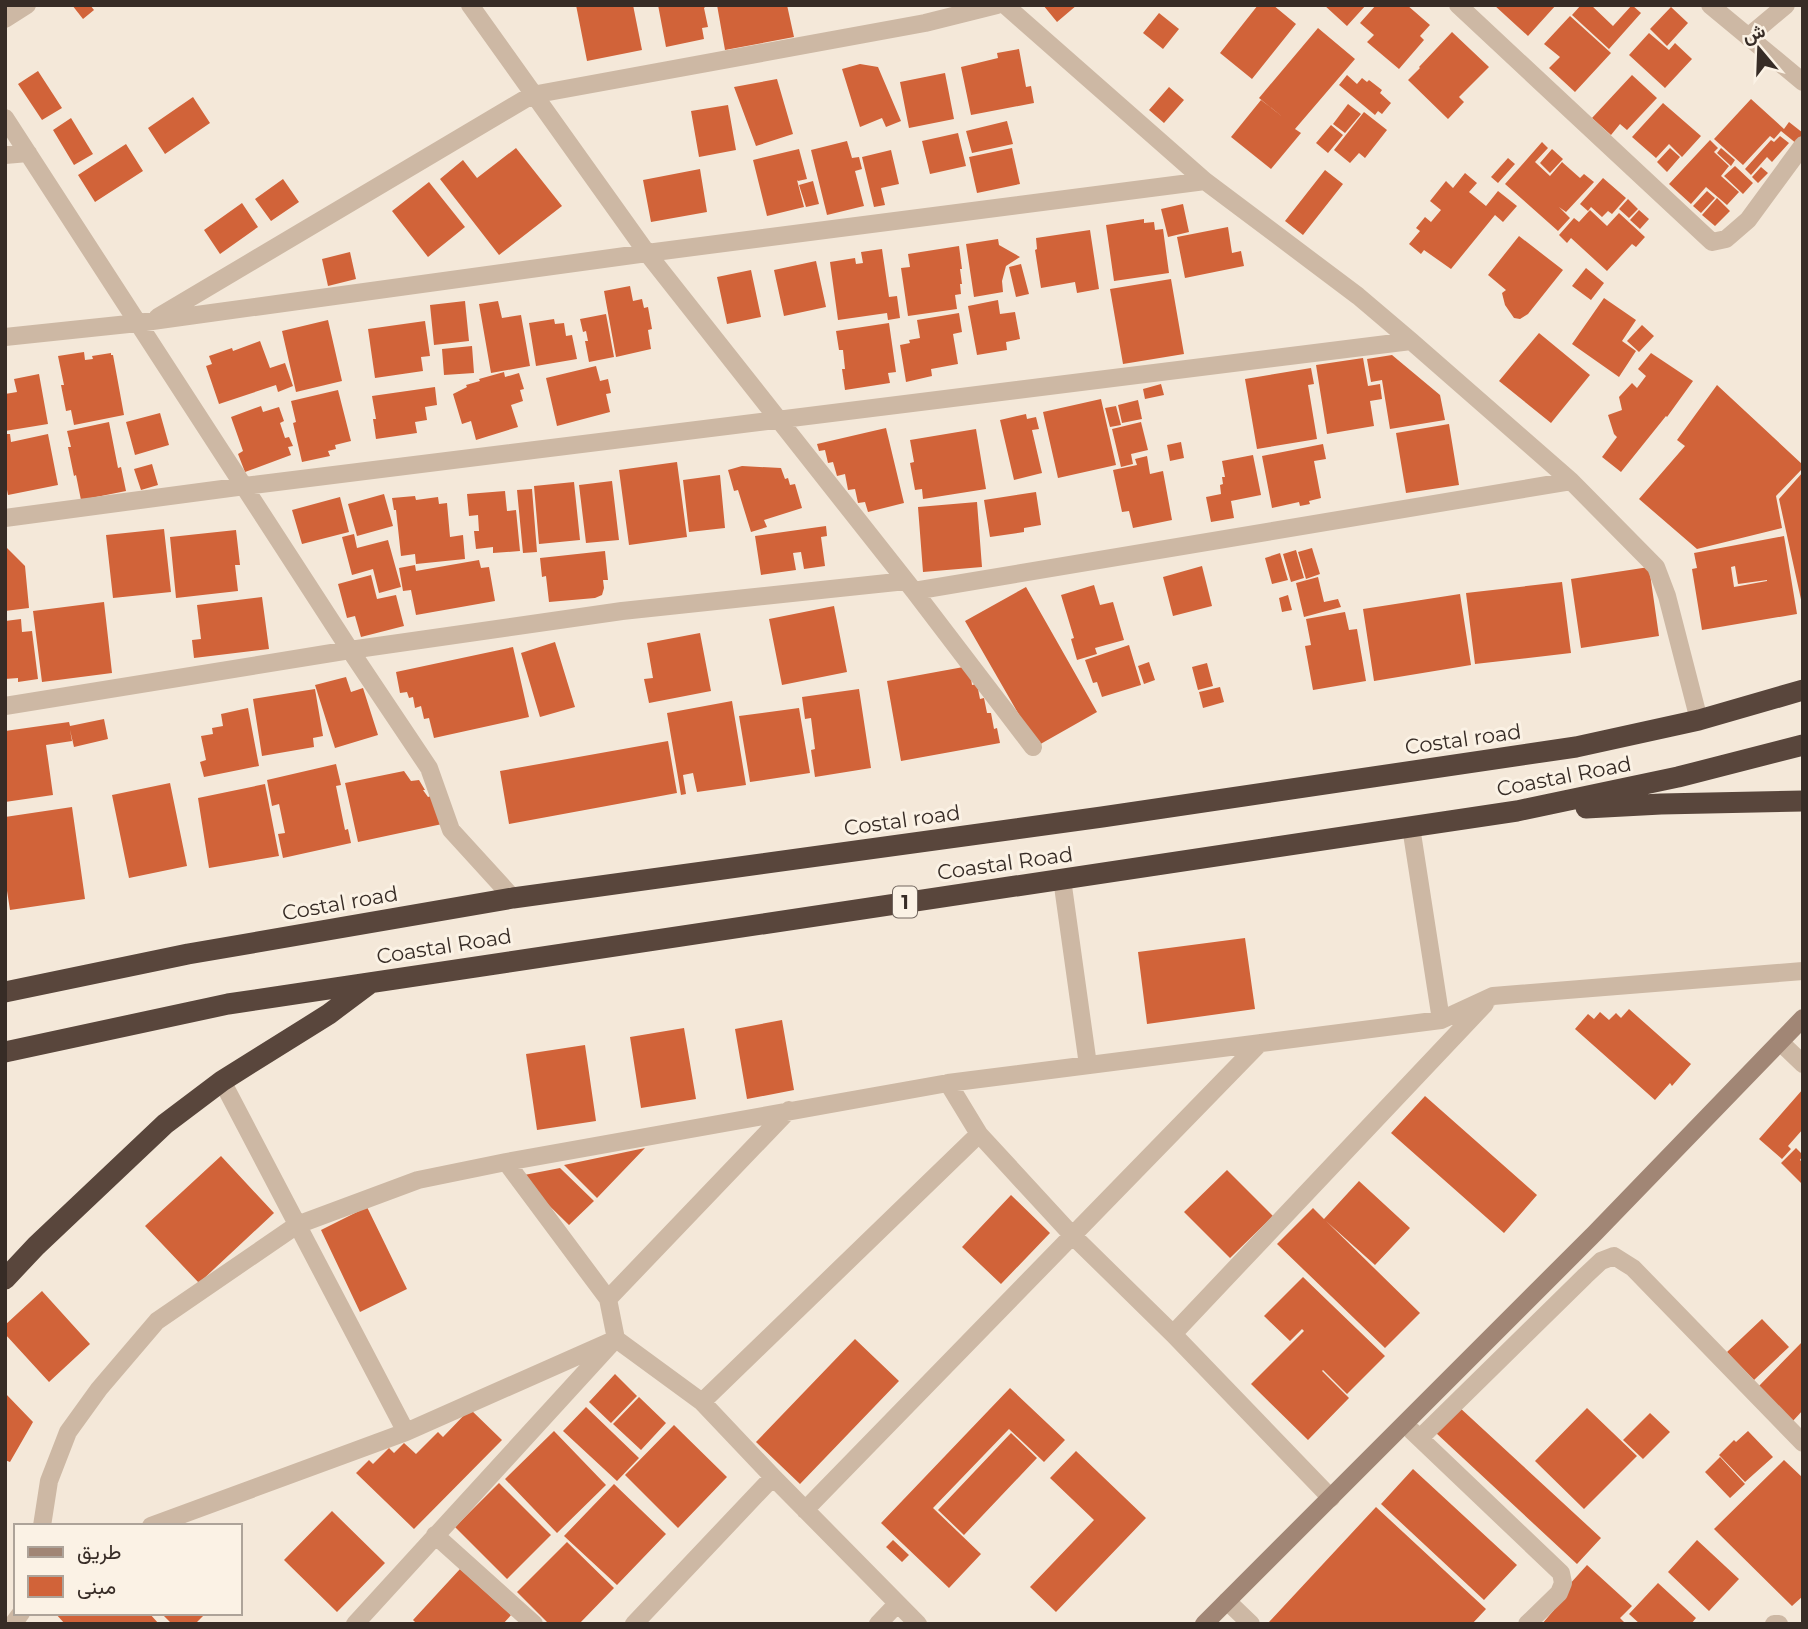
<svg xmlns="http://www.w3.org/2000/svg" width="1808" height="1629" font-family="Montserrat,Vazirmatn,sans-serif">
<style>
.building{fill:#d16339;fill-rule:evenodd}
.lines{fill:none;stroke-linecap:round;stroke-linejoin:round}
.street{stroke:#cdb8a4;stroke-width:18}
.secondary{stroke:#a18675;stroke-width:18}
.highway{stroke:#59463c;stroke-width:21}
.labels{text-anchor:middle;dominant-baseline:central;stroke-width:6;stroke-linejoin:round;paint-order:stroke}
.shield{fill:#fbf2e5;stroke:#72675f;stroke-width:2}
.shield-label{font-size:19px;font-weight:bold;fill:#372c26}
.street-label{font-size:21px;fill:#372c26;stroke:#fbf2e5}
</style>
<rect width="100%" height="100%" fill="#f4e8d9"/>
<path class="building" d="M72 5H90L94 10 83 19Z
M576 5H633L642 50 587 61Z
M658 5H707L704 8 708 27 702 28 704 39 666 47Z
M717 5H787L794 37 725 50Z
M1043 5H1077L1057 22Z
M1258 5H1273L1296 24 1252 79 1220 53Z
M1324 5H1366L1347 26Z
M1376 5H1407L1430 25 1420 36 1424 40 1399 69 1367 42 1374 35 1360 23Z
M1494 5H1556L1528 36Z
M1581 5H1591L1613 26 1632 5 1641 13 1609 49 1572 15Z
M1671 7 1688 23 1667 46 1650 29Z
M1159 13 1179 29 1163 49 1143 33Z
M1570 16 1611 53 1575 92 1549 68 1560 57 1544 44Z
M1318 28 1355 59 1295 129 1301 133 1271 169 1231 137 1261 100 1284 118 1259 98Z
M1452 32 1489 67 1459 97 1464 102 1448 119 1408 80 1420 68 1419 67Z
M1649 33 1669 50 1675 43 1692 59 1665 88 1629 55Z
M1019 49 1026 87 1031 86 1034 103 971 115 961 67 998 58 997 53Z
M860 64 878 67 901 121 886 127 882 118 860 127 842 69Z
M38 71 62 108 42 120 18 84Z
M945 73 954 119 909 128 900 82Z
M1347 75 1357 84 1362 78 1367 82 1369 80 1382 90 1380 93 1391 103 1382 114 1378 111 1375 115 1339 85Z
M1632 75 1657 98 1627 130 1620 124 1611 135 1592 118Z
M777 79 793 134 756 146 734 87Z
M1169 87 1184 100 1164 123 1149 110Z
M193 97 210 123 165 154 148 128Z
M1751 99 1784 129 1789 122 1803 133V138L1797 144 1781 131 1774 139 1770 136 1743 165 1714 139Z
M1663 103 1701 136 1682 157 1669 144 1656 158 1632 137Z
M1348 104 1361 114 1345 133 1333 124Z
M728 105 736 150 699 157 691 111Z
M1364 112 1387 130 1365 158 1359 153 1350 163 1334 150Z
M71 118 93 154 74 165 53 130Z
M1007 121 1013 144 972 153 966 131Z
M1331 125 1343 135 1328 153 1316 143Z
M958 133 966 166 930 174 922 141Z
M1780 136 1789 143 1772 162 1767 157 1751 175 1745 169 1771 140 1774 142Z
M1710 140 1718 148 1714 152 1729 166 1721 176 1739 192 1727 205 1706 187 1691 204 1669 184Z
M847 141 852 158 859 157 862 169 855 171 864 206 827 215 811 150Z
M1542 142 1548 148 1535 162 1550 176 1562 162 1580 178 1584 174 1594 182 1566 212 1559 207 1570 218 1558 231 1505 184Z
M126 144 143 171 95 202 78 175Z
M516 148 562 206 499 255 440 179 463 160 477 178Z
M1012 148 1020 184 977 193 969 157Z
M1670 148 1680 157 1667 172 1657 162Z
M1721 148 1735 160 1731 166 1717 153Z
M799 149 807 179 798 181 797 180 804 207 767 216 753 160Z
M1552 149 1563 159 1550 173 1540 163Z
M891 150 899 184 881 188 885 205 874 207 862 157Z
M1508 158 1515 164 1498 183 1491 177Z
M1735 166 1753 183 1743 194 1724 176Z
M1761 167 1768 173 1758 183 1752 177Z
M700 169 707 212 651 222 643 180Z
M1325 170 1343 184 1303 235 1285 221Z
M1465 173 1477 183 1469 192 1486 206 1498 191 1517 206 1503 222 1495 215 1451 269 1424 250 1421 254 1409 244 1420 231 1416 228 1425 217 1431 222 1441 210 1430 201 1446 181 1453 188Z
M1603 178 1626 198 1612 214 1608 211 1602 217 1591 207 1588 211 1580 204Z
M283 179 299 202 271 221 255 199Z
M813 181 819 204 806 207 799 185Z
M429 182 465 227 428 257 392 211Z
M1707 191 1715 198 1701 213 1693 206Z
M1717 198 1730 211 1715 226 1702 215Z
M1628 199 1638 209 1629 218 1619 209Z
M242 203 258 227 220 254 204 230Z
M1183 204 1189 232 1168 237 1161 209Z
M1590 210 1607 226 1619 213 1645 237 1636 247 1632 244 1607 271 1571 238 1567 243 1559 235 1574 218 1579 222Z
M1639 210 1649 219 1640 229 1630 220Z
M1144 219V223L1154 222 1155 230 1163 229 1169 273 1114 281 1106 225Z
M1228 227 1232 253 1241 251 1244 266 1185 278 1177 237Z
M1090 230 1099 289 1077 293 1075 282 1041 288 1035 250 1037 249 1036 238Z
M1519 236 1563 270 1528 314 1520 319 1514 318 1505 305 1502 293 1506 290 1488 275Z
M998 239 999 245 1020 257 1006 266 1002 281 1003 292 974 297 966 244Z
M959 246 962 269H960L962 284H960L961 294 955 295 957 309 908 316 901 268 910 267 908 254Z
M882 249 889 297 897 296 900 318 888 320 887 313 838 320 830 262 855 258 856 264 863 263 861 252Z
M350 252 356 279 328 286 322 259Z
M816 261 826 307 784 316 774 270Z
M1021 264 1029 294 1016 297 1009 267Z
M1586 268 1604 283 1591 300 1572 286Z
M751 270 761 317 727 324 717 277Z
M1171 279 1184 354 1123 364 1110 289Z
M630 286 633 301 642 299 644 308 648 307 652 329 648 330 651 349 616 357 604 291Z
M1604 298 1636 320 1622 341 1636 351 1619 377 1572 344Z
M998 300 1000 314 1015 312 1020 339 1006 342 1007 350 977 355 968 306Z
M465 301 469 341 434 345 430 305Z
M498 301 502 318 521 315 530 366 491 373 479 304Z
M959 313 962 332 953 334 958 364 931 369 932 376 906 382 900 345 910 343 909 340 920 338 917 320Z
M606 314 614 357 589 362 585 341H588L586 331 583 332 580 319Z
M554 319 555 324 564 323 566 336 572 335 577 359 536 366 529 323Z
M328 320 342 381 296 392 282 331Z
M425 321 430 356 421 357 423 371 375 378 368 329Z
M889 323 896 372 888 373 890 383 845 390 842 369H845L843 350H839L836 331Z
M1642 325 1654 336 1639 352 1627 341Z
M1539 333 1590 375 1551 423 1499 381Z
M260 341 270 368 285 363 293 386 278 392 276 385 219 404 206 366 212 364 209 356 232 348 233 351Z
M472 346 474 373 444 375 442 349Z
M84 352 85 360 93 359 92 356 111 353V355H113L124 415 74 425 71 410 66 411 61 385H64L58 356Z
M1651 353 1693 381 1667 417 1666 416 1621 472 1602 457 1617 437 1614 434 1608 415 1622 410 1619 397 1632 383 1637 388 1646 376 1638 369Z
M1392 355 1440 395 1445 420 1390 429 1382 380 1371 382 1367 359Z
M1363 358 1368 386 1380 384 1382 399 1370 401 1374 426 1327 434 1316 365Z
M596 366 600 381 608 379 611 393 606 394 610 412 557 426 546 378Z
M1311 368 1314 384 1308 385 1317 439 1257 449 1245 379Z
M504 372 505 377 519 373 524 389 520 390 523 401 511 405 518 427 476 440 471 421 462 424 453 394 467 387 466 385 480 381 479 379Z
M39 374 48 424 5 431V394L17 392 14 379Z
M1161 384 1164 395 1145 399 1143 389Z
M1717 385 1803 465V468L1776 496 1782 528 1697 549 1639 499 1685 446 1677 440Z
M435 387 437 405 425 407 427 420 415 422 417 433 376 439 373 419H376L372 396Z
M338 390 351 441 335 445 336 449 328 451 330 456 302 462 293 423 296 422 291 401Z
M1101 399 1116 465 1058 478 1043 412Z
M1138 400 1142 419 1122 423 1118 405Z
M261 406 263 412 279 407 284 421 280 423 285 438 289 437 293 446 288 447 291 455 245 472 238 454 243 451 231 417Z
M1116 406 1121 425 1110 427 1105 408Z
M160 413 169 445 135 455 126 422Z
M1026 414 1027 419 1036 417 1039 429 1032 430 1042 473 1014 480 1000 420Z
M109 422 118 468 121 467 126 491 81 500 76 475 74 476 68 447H71L67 431Z
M1141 422 1148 450 1131 454 1133 464 1121 467 1112 429Z
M1449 424 1459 485 1406 493 1396 433Z
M886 428 904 503 868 512 865 502 858 503 855 489 848 490 845 474 837 476 833 462 828 463 825 450 819 451 817 444Z
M976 429 986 489 923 499 922 489 915 490 910 463 914 462 910 440Z
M5 434H10L11 442 48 434 58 485 8 495 5 479Z
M1181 442 1184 458 1170 461 1167 445Z
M1323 444 1326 459 1314 461 1321 498 1309 501 1310 504 1300 506 1299 502 1272 508 1262 456Z
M1253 455 1261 495 1231 501 1234 518 1211 522 1206 497 1221 494 1220 485 1223 484 1222 477H1225L1222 461Z
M1147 456 1150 474 1163 471 1172 520 1133 528 1129 511 1122 512 1113 470 1137 465 1135 459Z
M677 462 687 537 629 545 619 470Z
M152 464 158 485 141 490 134 469Z
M742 466 781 468 785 479 788 478 790 485 795 484 802 508 764 520 767 527 751 532 738 490 734 491 728 470Z
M1803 472V604H1802L1779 499Z
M720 475 725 528 689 532 683 480Z
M612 481 619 540 586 543 579 485Z
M574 482 580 540 539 544 534 486Z
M532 489 537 552 523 553 517 490Z
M505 491 507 511 516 510 520 551 493 553V547L476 549 474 531H479L478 515 469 516 467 494Z
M1036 492 1041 525 1024 528V532L990 537 984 500Z
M384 494 393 526 357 536 348 504Z
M415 496 416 500 438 497 439 504 447 503 450 537 463 535 465 559 416 564 415 554 401 556 396 510H394L392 498Z
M340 497 349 532 302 544 292 510Z
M977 502 982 567 923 572 918 507Z
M826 526 827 536 821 537 825 566 804 569 801 552 793 553 796 570 761 575 755 536Z
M164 529 171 592 113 598 106 535Z
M236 530 240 565H235L238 591 176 598 170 537Z
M354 534 357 548 388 540 401 587 379 593 373 569 352 575 342 537Z
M1784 536 1797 614 1702 630 1692 569 1697 568 1694 553ZM1735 566 1738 584 1767 580V581L1734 587 1731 567Z
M5 548H7L25 566 29 608 5 611Z
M1312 548 1320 574 1306 579 1298 552Z
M1296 550 1304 578 1291 582 1283 554Z
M605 551 608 580H603L604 588 602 595 595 598 549 602 546 576 542 577 540 558Z
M1280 553 1288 580 1272 584 1265 558Z
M479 560 481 568 489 567 495 601 416 615 411 590 403 591 399 568 415 565 416 571Z
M1202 566 1212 606 1173 616 1163 577Z
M1649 567 1659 636 1581 648 1571 579Z
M371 575 377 599 396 595 404 626 361 637 355 616 347 618 338 584Z
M1318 577 1324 602 1338 599 1341 607 1304 617 1296 583Z
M1562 582 1571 653 1475 664 1466 593Z
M1094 585 1100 605 1113 602 1124 640 1095 648 1097 654 1077 660 1071 639 1074 638 1061 595Z
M1026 587 1097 712 1037 746 965 621Z
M1460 594 1471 665 1374 681 1363 609Z
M1288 595 1292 610 1282 612 1279 598Z
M262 597 269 649 194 658 192 640 201 639 197 605Z
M104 602 112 673 42 682 33 611Z
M834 606 847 672 782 685 769 619Z
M1345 612 1349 630 1357 629 1366 681 1313 690 1305 646 1311 645 1306 619Z
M21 619 22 632 32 631 38 679 18 682V678L5 679V621Z
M700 633 711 691 649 703 644 679 653 678 647 643Z
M555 642 575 707 540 717 521 653Z
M1129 645 1141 685 1102 697 1097 682 1093 683 1085 660Z
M513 647 529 717 434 738 429 718 424 719 421 706 415 708 413 697 409 698 407 692 400 693 396 672Z
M1149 662 1155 680 1144 684 1138 666Z
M1207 663 1213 686 1198 690 1192 667Z
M969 666 972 685 977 684 980 699 984 698 987 713H991L994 729 997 728 1000 743 901 761 887 681Z
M346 677 351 692 363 688 378 735 335 748 315 685Z
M1220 687 1224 702 1203 708 1199 692Z
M315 689 323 736 313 738 314 747 262 756 253 699Z
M859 689 871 768 815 777 811 750 815 749 811 718 805 719 802 697Z
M732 701 746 785 697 792 693 773 683 775 686 794 681 795 667 713Z
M248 708 259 766 204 777 200 762 206 760 201 736 213 734 212 728 223 726 221 714Z
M799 708 810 773 750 782 739 716Z
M104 719 108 739 74 747 70 730 72 741 46 745 53 795 5 802V731L69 722 70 726Z
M668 741 677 793 509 824 500 771Z
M336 764 341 785 336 786 345 830 348 829 351 843 283 858 278 834 285 833 279 804 272 806 267 780Z
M404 771 411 781 419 780 425 790H423L428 797 431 796 447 823 358 842 345 783Z
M170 783 187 866 129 878 112 795Z
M265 784 279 856 209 868 198 798Z
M72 807 85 899 10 910 5 878V817Z
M1245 938 1255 1009 1147 1024 1138 952Z
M1629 1009 1691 1064 1672 1086 1670 1083 1655 1100 1575 1029 1588 1014 1594 1019 1600 1012 1609 1020 1616 1013 1621 1018Z
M782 1020 794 1090 747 1099 735 1029Z
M684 1028 696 1099 641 1108 630 1037Z
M585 1045 596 1121 537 1130 526 1054Z
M1803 1089V1129L1788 1146 1791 1149 1782 1159 1759 1139Z
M1425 1096 1537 1195 1504 1233 1391 1133Z
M645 1148 597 1198 564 1165Z
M1796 1148 1803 1155 1800 1160 1803 1163 1801 1183 1781 1163Z
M221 1156 274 1213 199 1283 145 1226Z
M560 1168 594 1201 569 1225 519 1176Z
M1227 1170 1273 1216 1230 1258 1184 1212Z
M1359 1181 1410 1228 1375 1265 1326 1221 1420 1313 1385 1348 1277 1244 1313 1208 1324 1219Z
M1011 1195 1050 1233 1001 1284 962 1247Z
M367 1207 407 1289 360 1312 321 1230Z
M1303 1277 1385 1356 1347 1394 1323 1370 1322 1371 1349 1398 1308 1440 1251 1384 1304 1331 1302 1329 1290 1341 1264 1316Z
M42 1291 90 1344 49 1382 5 1334V1325Z
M1762 1319 1789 1347 1754 1380 1727 1352Z
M855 1339 899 1381 800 1484 756 1442Z
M1803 1341V1410L1792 1422 1757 1388Z
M615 1374 637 1396 611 1423 589 1402Z
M1010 1388 1065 1440 1044 1462 1009 1429 933 1508 981 1554 949 1588 881 1523Z
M5 1393 33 1422 10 1462 5 1460Z
M639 1397 666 1423 641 1450 613 1424Z
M586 1407 639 1458 617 1481 563 1431Z
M1459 1407 1601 1538 1577 1564 1435 1432Z
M1587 1408 1637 1456 1584 1509 1535 1461Z
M470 1409 502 1440 414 1529 356 1473 369 1460 373 1464 389 1448 394 1453 404 1443 416 1454 438 1432 443 1437Z
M1650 1413 1670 1432 1643 1459 1623 1440Z
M674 1425 727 1477 678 1528 625 1475Z
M554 1431 606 1485 557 1533 505 1479Z
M1748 1431 1773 1457 1745 1482 1719 1455 1734 1440 1736 1442Z
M1011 1433 1037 1458 964 1535 938 1510Z
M1076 1451 1146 1518 1056 1612 1030 1587 1094 1520 1050 1478Z
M1720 1457 1745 1484 1730 1498 1705 1472Z
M1784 1460 1803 1478V1596L1792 1606 1714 1529Z
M1413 1469 1517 1565 1484 1600 1381 1504Z
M499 1483 551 1535 507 1579 455 1527Z
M614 1484 666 1534 617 1585 564 1536Z
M1376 1507 1486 1609 1472 1624H1271L1269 1622Z
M332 1511 385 1563 337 1612 284 1560Z
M893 1540 909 1555 902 1562 886 1547Z
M1697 1540 1739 1579 1709 1611 1668 1572Z
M567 1542 614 1588 579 1624H549L517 1592Z
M1587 1565 1632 1606 1620 1618 1626 1624H1542L1554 1610 1550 1606Z
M460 1569 511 1615 503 1624H417L413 1620Z
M1658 1583 1696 1618 1691 1624H1640L1629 1614Z
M55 1613H108L111 1616 115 1613H149L159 1624H65Z
M161 1613H206L195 1624H172Z"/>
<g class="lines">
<path class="street" d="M470 5 647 253 914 591 1033 747
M1005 5 1205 181 1358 296 1411 341 1571 481 1656 567 1667 596 1699 720
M1458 5 1712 242 1726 239 1748 220 1803 145
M1710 5 1803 82
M5 19 27 5
M1748 37 1786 5
M5 118 350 650 429 768 451 830 513 898
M5 155 28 153
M158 317 532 95 925 23 997 5
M5 337 138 323 647 253 1205 181
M5 518 245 486 1411 341
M914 591 1571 481
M5 706 350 650 622 611 906 581
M1411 827 1441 1020
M1062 879 1088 1065
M1780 1042 1803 1064
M222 1081 406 1432
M948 1083 979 1134 1072 1235 1173 1334 1331 1498
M506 1162 608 1299 616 1339 702 1402 773 1477 918 1624
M608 1299 789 1110
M1173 1334 1485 1004
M702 1402 979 1134
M1412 1431 1561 1573 1563 1583 1559 1593 1527 1624
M1420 1438 1585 1276 1601 1261 1614 1256 1633 1268 1803 1443
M805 1510 1260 1043
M42 1526 49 1481 68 1432 99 1389 157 1321 297 1225 418 1180 506 1162 948 1083 1441 1020 1493 996 1803 971
M151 1526 406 1432 616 1339
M435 1535 534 1624
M1227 1601 1251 1624
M13 1624 21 1613
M355 1624 611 1344
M634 1624 773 1477
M878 1624 897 1604
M1774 1624H1779"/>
<path class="secondary" d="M1204 1624 1595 1233 1803 1018"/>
<path class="highway" d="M1586 808 1661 804 1803 801
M5 992 188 954 513 898 1102 817 1576 747 1699 720 1803 690
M5 1052 228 1004 1517 811 1678 777 1803 745
M5 1279 36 1246 165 1124 222 1081 329 1014 369 984"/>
</g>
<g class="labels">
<rect class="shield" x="893" y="886.5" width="24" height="31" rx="5"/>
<g class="shield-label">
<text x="905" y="902">1</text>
</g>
<g class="street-label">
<text transform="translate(1463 739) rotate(-8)">Costal road</text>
<text transform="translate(1564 776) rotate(-11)">Coastal Road</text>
<text transform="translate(902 820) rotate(-8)">Costal road</text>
<text transform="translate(1005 863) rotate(-8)">Coastal Road</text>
<text transform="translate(340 903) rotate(-10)">Costal road</text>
<text transform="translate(444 946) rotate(-9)">Coastal Road</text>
</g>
</g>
<rect width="1808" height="1629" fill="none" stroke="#372c26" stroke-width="14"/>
<rect x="14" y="1524" width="228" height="91" fill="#fbf2e5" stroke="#ada399" stroke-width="2"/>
<rect x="28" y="1547" width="35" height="10" fill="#a18675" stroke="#ada399" stroke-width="2"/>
<text x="77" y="1559" font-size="21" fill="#372c26">طريق</text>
<rect x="28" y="1576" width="35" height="21" fill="#d16339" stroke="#ada399" stroke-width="2"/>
<text x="77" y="1594" font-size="21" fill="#372c26">مبنى</text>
<g transform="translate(1759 49) rotate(341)" stroke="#fbf2e5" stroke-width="5" paint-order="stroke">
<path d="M0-5L12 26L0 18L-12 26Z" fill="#372c26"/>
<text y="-10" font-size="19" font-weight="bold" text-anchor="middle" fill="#372c26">ش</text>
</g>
</svg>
